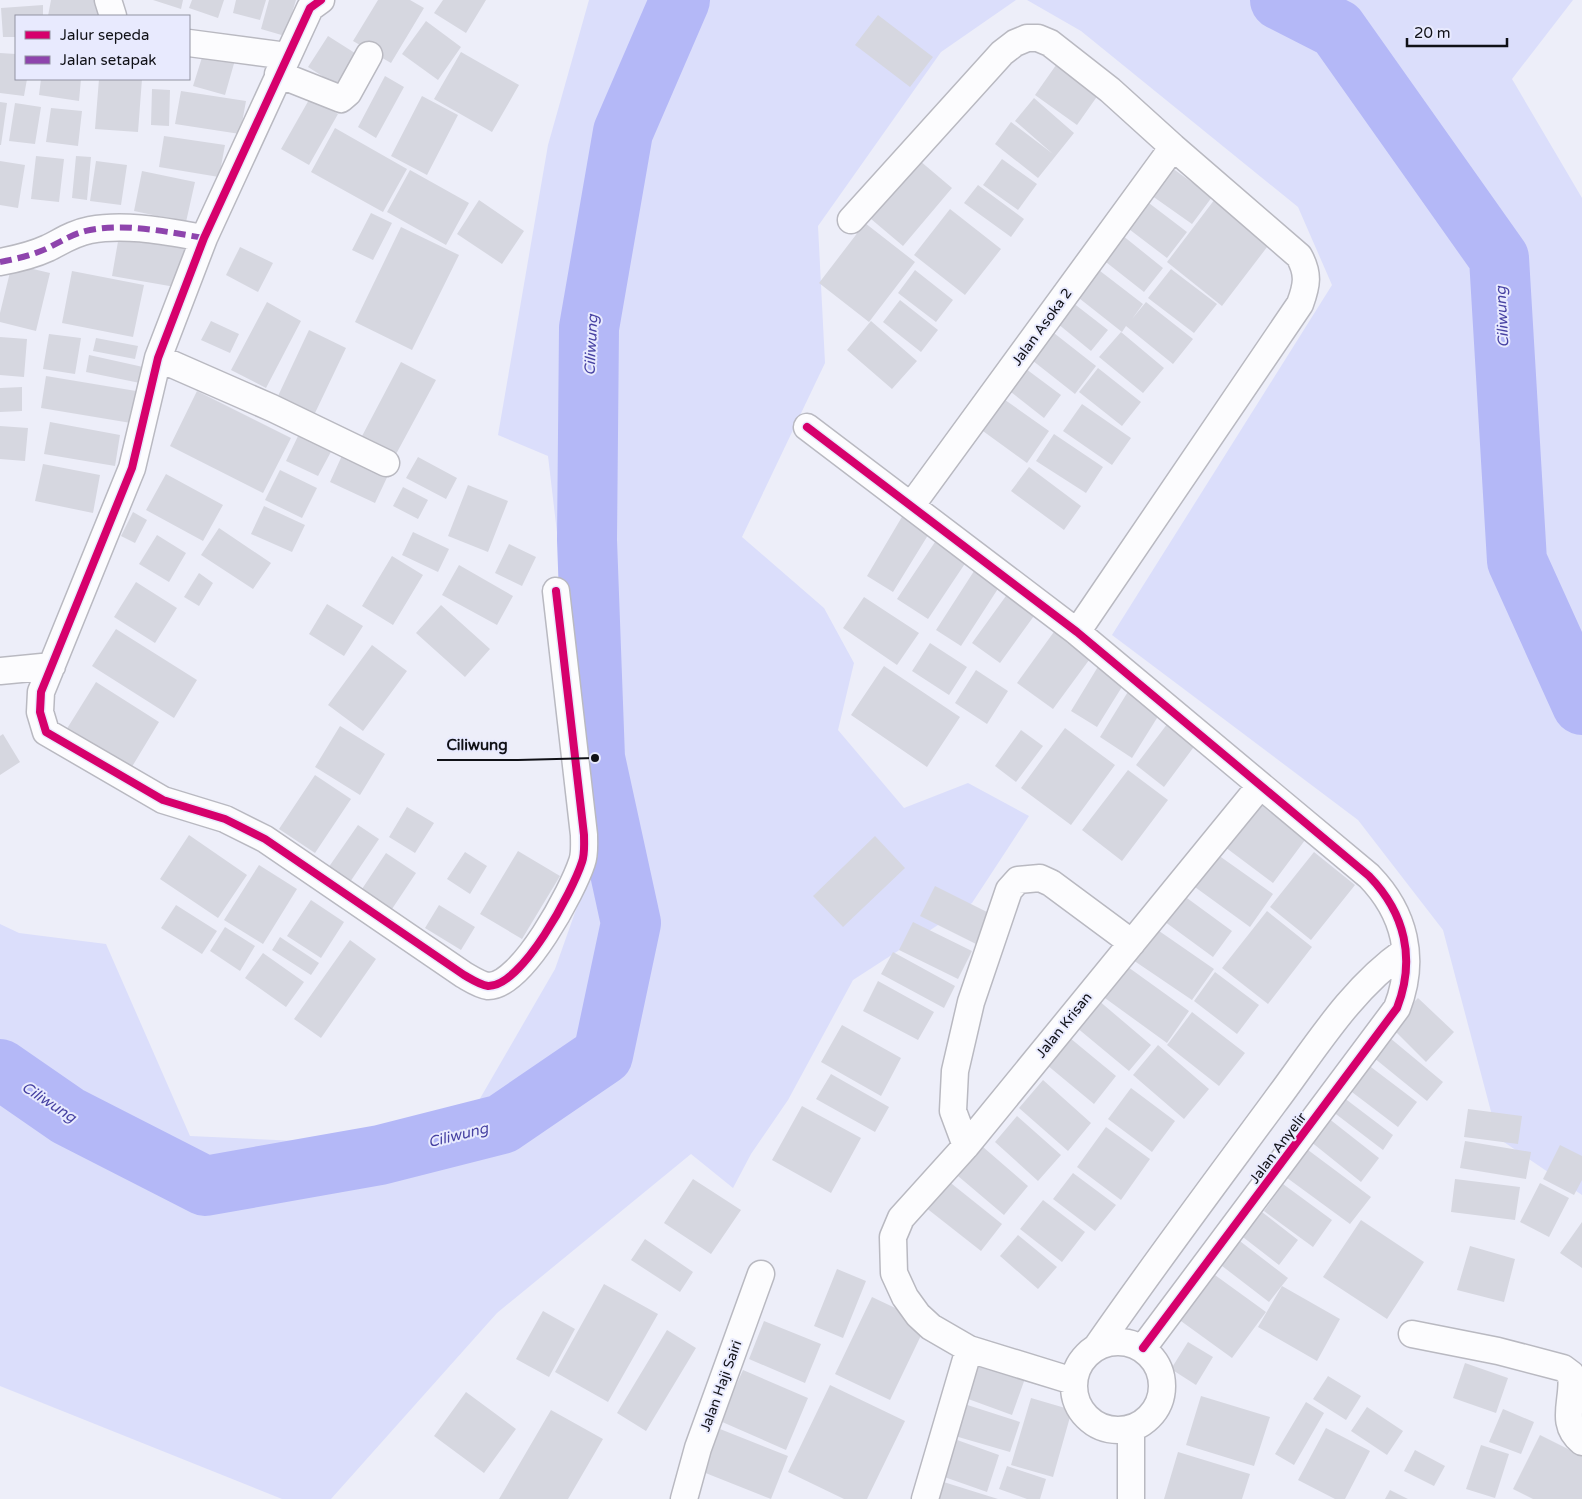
<svg xmlns="http://www.w3.org/2000/svg" width="1582" height="1499" font-family="'Varela Round',sans-serif">
<style>
.green{fill:#dbdefb}
.lines{fill:none;stroke-linecap:round;stroke-linejoin:round}
.river{stroke:#b4b8f7;stroke-width:60}
.building{fill:#d6d7e0}
.minor-casing{stroke:#b9b9c1;stroke-width:29}
.minor{stroke:#fcfcfe;stroke-width:26}
.quiet{stroke:#8e44ad;stroke-width:6;stroke-dasharray:12 6;stroke-linecap:butt}
.cycleway-casing{stroke:#e8eafe;stroke-width:11}
.cycleway{stroke:#d6006c;stroke-width:8}
.labels{text-anchor:middle;dominant-baseline:central;stroke-width:4;stroke-linejoin:round;paint-order:stroke}
.street-label{font-size:14px;fill:#101117;stroke:#e8eafe}
.water-label{font-size:15px;font-style:italic;fill:#4641a2;stroke:#e8eafe}
.leader{fill:none;stroke:#101117;stroke-width:2}
.callout-dot{fill:#101117;stroke:#e8eafe;stroke-width:2}
.callout-label{font-size:15px;text-anchor:middle;font-weight:bold;fill:#101117;stroke:#e8eafe;stroke-width:4;stroke-linejoin:round;paint-order:stroke}
</style>
<rect width="100%" height="100%" fill="#edeef9"/>
<path class="green" d="M589 0H1016L941 52 818 226 825 363 742 537 824 608 854 663 838 730 904 808 968 783 1029 816 972 903 853 980 788 1100 751 1154 733 1188 691 1154 497 1313 331 1499H282L0 1386V924L19 933 106 944 190 1136 319 1142 478 1102 555 969 595 856 548 456 498 435 548 145Z
M1027 0H1573L1512 79 1582 198V1195L1498 1138 1443 930 1358 820 1112 635 1332 285 1298 207 1081 31Z"/>
<g class="lines">
<path class="river" d="M1280 0 1337 29 1499 258 1517 561 1582 705
M0 1069 68 1116 205 1186 380 1155 502 1124 603 1055 631 923 595 758 587 540 589 328 623 132 680 0"/>
</g>
<path class="building" d="M51 0H102L100 16H48Z
M153 0H183L181 9Z
M192 0H224L218 18 189 8Z
M236 0H266L260 20 233 13Z
M269 0H296L285 36 261 29Z
M378 0H410L424 8 391 63 353 41Z
M443 0H486L466 33 434 13Z
M43 5V16H16V37H3L1 8Z
M878 15 933 57 910 87 855 45Z
M426 21 461 47 438 80 402 54Z
M328 36 358 55 338 86 308 67Z
M204 51 235 60 225 95 193 86Z
M461 52 519 85 492 132 434 99Z
M0 53 16 54V79H27L24 96 0 93Z
M1061 58 1103 88 1077 125 1035 95Z
M385 76 404 87 376 138 358 127Z
M41 79H81L79 101 39 95Z
M99 79H142L138 132 95 129Z
M152 89 170 90 169 126 151 125Z
M181 91 246 101 240 134 175 124Z
M422 96 458 115 427 175 391 156Z
M310 98 338 114 309 165 281 149Z
M1034 98 1074 133 1038 178 995 144 1011 122 1053 154 1015 121Z
M0 102 7 103 1 145H0Z
M15 103 41 107 35 144 9 141Z
M51 108 82 111 78 146 46 142Z
M335 128 407 169 383 212 311 172Z
M164 136 225 145 219 177 159 167Z
M913 155 952 188 903 246 864 213Z
M36 156 64 159 59 202 31 199Z
M76 156 91 157 87 200 72 198Z
M1002 159 1037 184 1018 210 983 185Z
M0 161 25 165 18 208 0 205Z
M96 161 127 165 121 205 90 201Z
M1168 165 1212 197 1192 224 1148 193Z
M410 170 469 203 446 245 387 212Z
M142 171 195 182 186 222 134 211Z
M978 185 1024 219 1011 237 964 203Z
M1218 195 1274 238 1222 306 1167 262Z
M1141 197 1187 232 1167 258 1121 223Z
M479 200 524 231 502 264 457 234Z
M950 209 1001 249 965 295 914 255Z
M371 213 392 223 373 260 352 250Z
M865 223 915 262 869 322 819 283Z
M401 227 459 255 412 350 355 322Z
M120 230 190 242 181 288 112 276Z
M1117 231 1163 268 1144 292 1097 255Z
M240 247 273 263 258 292 226 275Z
M12 264 50 273 36 331 0 322V313Z
M1091 264 1143 304 1132 319 1146 302 1193 339 1173 364 1126 326 1122 332 1070 291Z
M1171 269 1217 304 1194 333 1148 298Z
M915 270 953 300 936 322 898 293Z
M72 271 144 285 133 337 62 323Z
M1068 299 1108 330 1091 351 1052 319Z
M900 300 938 330 921 352 883 322Z
M267 302 301 321 266 388 231 370Z
M211 321 239 334 230 353 201 340Z
M871 321 917 361 892 389 847 350Z
M1045 326 1096 366 1075 394 1023 353Z
M309 330 346 348 315 413 278 396Z
M1121 332 1164 368 1143 393 1099 357Z
M49 334 81 338 75 374 43 369Z
M0 337 27 339 24 377 0 375Z
M96 338 138 346 135 359 93 351Z
M89 355 143 367 140 383 86 372Z
M401 362 436 380 395 456 361 438Z
M1018 363 1061 395 1044 418 1002 385Z
M1098 368 1141 402 1122 426 1079 392Z
M46 376 136 391 131 423 41 408Z
M22 387V411L0 412V388Z
M197 391 291 438 263 493 170 446Z
M998 395 1049 431 1027 463 976 426Z
M1082 404 1131 438 1112 465 1063 431Z
M50 422 120 435 115 466 44 454Z
M0 426 28 428 25 461 0 459Z
M300 432 333 448 318 476 286 461Z
M1054 434 1103 467 1086 493 1036 461Z
M345 449 391 469 375 503 330 482Z
M418 457 457 478 446 499 406 478Z
M43 464 100 475 93 513 35 501Z
M1029 467 1081 506 1064 530 1011 491Z
M280 470 317 488 302 518 265 500Z
M166 474 223 505 203 541 146 510Z
M468 485 508 501 488 552 448 536Z
M403 487 428 500 418 519 393 506Z
M264 506 305 525 292 552 251 534Z
M906 510 933 527 893 592 867 576Z
M133 512 147 520 135 543 121 536Z
M219 528 271 563 253 589 201 555Z
M413 532 449 549 438 572 402 555Z
M157 535 186 553 169 582 139 564Z
M935 542 966 562 928 619 897 599Z
M509 544 536 557 522 586 495 573Z
M392 556 423 575 393 625 362 606Z
M459 565 513 596 497 625 442 595Z
M976 568 1001 584 961 646 936 630Z
M199 573 213 583 199 606 184 597Z
M136 582 177 608 155 643 114 617Z
M1011 589 1039 609 1000 663 972 643Z
M864 597 919 633 897 665 843 628Z
M327 604 363 626 344 656 309 634Z
M441 605 490 649 465 677 416 633Z
M116 629 197 680 174 718 92 666Z
M1056 629 1092 656 1053 709 1017 683Z
M930 643 967 667 949 695 912 671Z
M372 645 407 671 363 731 328 705Z
M1099 665 1125 682 1097 727 1071 711Z
M884 666 960 717 927 767 851 715Z
M976 670 1008 691 987 724 955 703Z
M96 682 159 722 127 775 63 735Z
M1129 690 1162 710 1132 758 1100 737Z
M1171 719 1199 740 1164 787 1136 765Z
M340 726 385 754 360 795 315 767Z
M1065 728 1115 765 1071 825 1021 788Z
M1021 730 1043 746 1016 782 995 766Z
M3 734 20 762 0 775V736Z
M1128 770 1168 800 1122 861 1082 830Z
M315 775 351 799 315 853 279 829Z
M1264 796 1311 832 1273 883 1225 847Z
M407 807 434 823 415 853 389 837Z
M358 825 379 839 348 885 326 871Z
M189 835 247 875 218 918 160 879Z
M875 836 905 868 843 927 813 896Z
M1211 850 1273 894 1250 927 1188 882Z
M518 851 560 876 522 939 480 914Z
M465 852 487 866 470 894 447 879Z
M1314 852 1355 885 1311 940 1270 907Z
M386 853 416 873 392 909 362 889Z
M259 865 297 889 263 944 224 920Z
M935 886 993 915 978 945 920 916Z
M1176 890 1232 931 1213 957 1157 916Z
M311 900 344 922 321 958 287 936Z
M176 905 217 931 202 954 161 928Z
M439 905 475 927 461 950 425 928Z
M1267 911 1312 947 1268 1004 1222 968Z
M913 922 972 951 958 979 899 950Z
M1149 924 1214 969 1192 1000 1127 956Z
M225 927 255 946 240 971 210 951Z
M280 937 319 963 311 975 272 950Z
M350 940 376 959 321 1038 294 1019Z
M893 952 955 986 944 1008 881 974Z
M263 953 304 982 286 1007 245 978Z
M1121 962 1189 1011 1167 1043 1098 993Z
M1215 972 1259 1005 1237 1034 1194 1001Z
M878 981 934 1012 918 1040 863 1011Z
M1418 998 1454 1032 1426 1062 1390 1026Z
M1098 1000 1151 1045 1129 1071 1076 1027Z
M1192 1012 1245 1053 1219 1086 1167 1045Z
M842 1025 901 1058 881 1096 821 1062Z
M1384 1033 1443 1082 1427 1101 1368 1053Z
M1070 1038 1116 1076 1094 1104 1047 1065Z
M1158 1045 1209 1089 1184 1119 1133 1075Z
M1363 1061 1417 1102 1398 1127 1344 1086Z
M831 1074 889 1107 875 1132 816 1099Z
M1043 1080 1091 1123 1068 1151 1019 1108Z
M1131 1088 1175 1121 1152 1152 1108 1119Z
M1339 1094 1393 1135 1383 1150 1328 1108Z
M802 1106 861 1138 831 1193 772 1160Z
M1468 1109 1522 1116 1518 1144 1464 1137Z
M1323 1114 1379 1158 1361 1182 1305 1137Z
M1017 1116 1061 1155 1038 1181 995 1142Z
M1106 1127 1150 1159 1121 1200 1077 1167Z
M1465 1141 1531 1152 1526 1179 1460 1168Z
M1300 1144 1371 1197 1350 1224 1279 1172Z
M1560 1145 1582 1156V1180L1574 1195 1543 1179Z
M983 1147 1028 1186 1004 1215 958 1176Z
M1073 1173 1116 1205 1095 1231 1053 1199Z
M693 1179 741 1210 711 1254 664 1223Z
M1455 1179 1520 1187 1515 1220 1451 1212Z
M947 1180 1002 1224 981 1251 925 1207Z
M1540 1183 1569 1198 1549 1237 1520 1222Z
M1283 1184 1332 1220 1313 1247 1264 1211Z
M1043 1200 1085 1232 1062 1262 1020 1229Z
M1258 1209 1298 1240 1279 1265 1239 1234Z
M1361 1220 1424 1262 1387 1319 1323 1277Z
M1582 1222V1268L1560 1253Z
M1018 1235 1057 1267 1038 1289 1000 1256Z
M1232 1235 1288 1278 1269 1302 1213 1259Z
M645 1239 693 1272 680 1292 631 1260Z
M1470 1246 1515 1259 1504 1302 1457 1290Z
M837 1269 866 1281 843 1338 814 1326Z
M1208 1270 1266 1312 1232 1358 1174 1316Z
M604 1284 658 1314 608 1402 555 1372Z
M1282 1286 1340 1319 1317 1361 1258 1327Z
M872 1297 927 1323 890 1400 835 1374Z
M543 1311 575 1329 549 1377 516 1359Z
M764 1321 821 1344 805 1383 749 1359Z
M667 1330 696 1348 646 1431 617 1413Z
M1188 1342 1213 1357 1196 1385 1171 1369Z
M975 1354 1027 1373 1012 1415 960 1396Z
M1465 1363 1508 1378 1496 1413 1453 1398Z
M743 1370 808 1398 786 1450 720 1421Z
M1328 1376 1361 1396 1346 1420 1313 1399Z
M830 1385 905 1421 867 1499H844L788 1472Z
M466 1392 516 1429 484 1473 434 1436Z
M1201 1396 1270 1417 1254 1466 1186 1445Z
M1031 1398 1072 1410 1053 1477 1011 1465Z
M958 1402 1020 1422 1010 1452 948 1434Z
M1306 1402 1324 1413 1294 1465 1275 1454Z
M1367 1407 1403 1431 1387 1455 1351 1431Z
M1503 1409 1534 1422 1521 1454 1489 1442Z
M551 1410 603 1439 568 1499H499Z
M1326 1428 1370 1451 1345 1499H1335L1298 1480Z
M720 1429 788 1456 771 1499 703 1472Z
M1540 1435 1582 1456V1499H1533L1513 1489Z
M946 1436 999 1455 987 1492 933 1473Z
M1481 1445 1509 1454 1495 1498 1466 1489Z
M1415 1450 1445 1466 1434 1486 1404 1471Z
M1178 1452 1250 1474 1242 1499H1164Z
M1007 1466 1046 1479 1040 1499H1027L999 1489Z
M934 1479 998 1499H928Z
M1390 1490 1408 1499H1385Z"/>
<g class="lines">
<defs>
<path id="minor" d="M108 0 113 16
M321 0 310 8 204 238 158 358 132 468 41 692 40 712 46 732 163 800 225 819 265 839 464 975C471 979 480 985 488 986 522 987 573 890 582 862 585 854 584 844 584 835L556 591
M189 43 287 56
M278 74 341 99 348 93 369 55
M851 220 1002 53 1015 43 1027 38H1038L1050 43 1110 90 1173 147 1299 256C1309 274 1307 285 1300 304L1077 632
M0 262C16 259 33 255 48 248 62 241 74 233 90 230 127 223 168 232 204 238
M158 358 272 408 386 463
M807 427 1077 632 1369 876C1405 913 1416 959 1397 1008L1143 1348
M911 506 1173 147
M0 671 52 666
M966 1146 953 1111 955 1071 971 1002 1009 890 1018 880 1040 878 1051 883 1132 943
M1412 1334 1498 1351 1563 1368 1571 1374C1575 1399 1558 1423 1582 1442
M1074 1386a44 44 0 1 1 88 0a44 44 0 1 1-88 0Z
M1098 1345C1155 1263 1215 1183 1274 1103 1314 1050 1350 989 1405 951
M1073 1381 969 1349 931 1327 918 1315 905 1297 894 1273 893 1237 901 1218 966 1146 1260 786
M684 1499 698 1448 761 1274
M925 1499 969 1349
M1131 1499V1428"/>
</defs>
<use href="#minor" class="minor-casing"/>
<use href="#minor" class="minor"/>
<path class="quiet" d="M0 262C16 259 33 255 48 248 62 241 74 233 90 230 127 223 168 232 204 238"/>
<defs>
<path id="cycleway" d="M321 0 310 8 204 238 158 358 132 468 41 692 40 712 46 732 163 800 225 819 265 839 464 975C471 979 480 985 488 986 522 987 573 890 582 862 585 854 584 844 584 835L556 591
M807 427 1077 632 1369 876C1405 913 1416 959 1397 1008L1143 1348"/>
</defs>
<use href="#cycleway" class="cycleway-casing"/>
<use href="#cycleway" class="cycleway"/>
</g>
<g class="labels">
<g class="street-label">
<text transform="translate(1042 327) rotate(-54)">Jalan Asoka 2</text>
<text transform="translate(1064 1025) rotate(-51)">Jalan Krisan</text>
<text transform="translate(1278 1148) rotate(-53)">Jalan Anyelir</text>
<text transform="translate(721 1386) rotate(-70)">Jalan Haji Sairi</text>
</g>
<g class="water-label">
<text transform="translate(1502 317) rotate(-93)">Ciliwung</text>
<text transform="translate(591 345) rotate(-87)">Ciliwung</text>
<text transform="translate(49 1102) rotate(33)">Ciliwung</text>
<text transform="translate(458 1135) rotate(-14)">Ciliwung</text>
</g>
</g>
<path class="leader" d="M595 758L518 760H437"/>
<circle class="callout-dot" cx="595" cy="758" r="5"/>
<g class="callout-label">
<text x="477" y="750">Ciliwung</text>
</g>
<rect x="15" y="15" width="175" height="65" fill="#e8eafe" stroke="#9293a2"/>
<rect x="25" y="31" width="25" height="8" fill="#d6006c" stroke="#9293a2"/>
<text x="60" y="40" font-size="15" fill="#101117">Jalur sepeda</text>
<rect x="25" y="56" width="25" height="8" fill="#8e44ad" stroke="#9293a2"/>
<text x="60" y="65" font-size="15" fill="#101117">Jalan setapak</text>
<path d="M1407 38v8h100v-8" fill="none" stroke="#101117" stroke-width="2.5"/>
<text x="1414" y="38" font-size="15" fill="#101117" stroke="#e8eafe" stroke-width="4" paint-order="stroke">20 m</text>
</svg>
